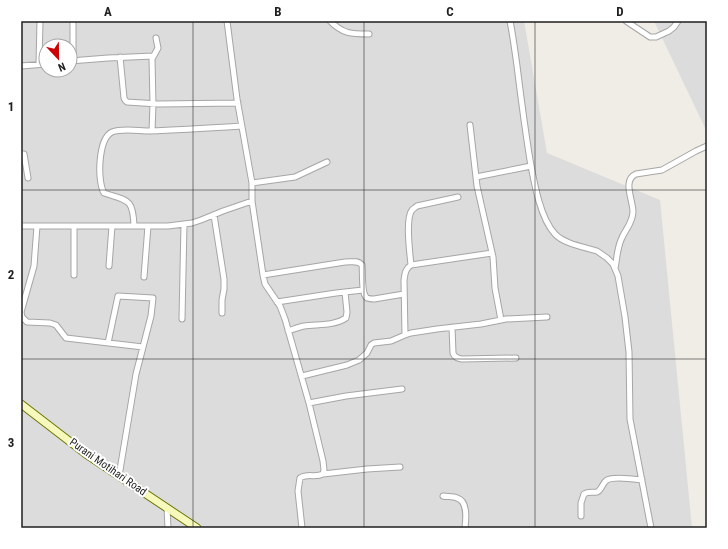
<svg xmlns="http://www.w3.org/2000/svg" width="728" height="549" font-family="'Roboto Condensed',sans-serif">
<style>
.residential{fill:#dddcdc;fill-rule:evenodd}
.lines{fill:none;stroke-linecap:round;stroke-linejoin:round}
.minor-casing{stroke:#a6a6a6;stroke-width:7}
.secondary-casing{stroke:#6b7606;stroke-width:9}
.minor{stroke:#fff;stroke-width:5}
.secondary{stroke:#f6f9bb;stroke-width:7}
.grid{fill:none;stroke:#1f1f1f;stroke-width:1;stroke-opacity:0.55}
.labels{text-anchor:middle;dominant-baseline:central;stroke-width:4;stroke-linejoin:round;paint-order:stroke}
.street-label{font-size:11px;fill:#1f1f1f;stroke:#fff}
.neatline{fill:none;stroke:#1f1f1f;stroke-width:1.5}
.grid-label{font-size:13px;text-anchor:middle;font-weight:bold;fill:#1f1f1f}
</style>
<rect width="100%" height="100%" fill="#f0ece6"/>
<path class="residential" d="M21 21H524L547 153 660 200 692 528H21ZM46 46H70V70H46Z
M654 21H707V132Z"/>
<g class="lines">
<defs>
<path id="minor" d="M227 21 237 99 252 183V201L263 275 265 284 280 306 285 319 309 403 323 461 324 470 323 474C315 478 308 473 300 478L298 491 302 528
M330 21C343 34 351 34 369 34
M510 21C513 36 515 51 517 66 521 98 525 129 530 160 534 182 540 218 555 234 564 244 585 247 597 251L607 258 613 264 618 276 625 317 629 352 630 419 651 528
M626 21 650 37H656L669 31 674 27 678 21
M120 57 124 98 125 100 127 102 158 104 238 103
M70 61 108 58 153 56
M73 61V21
M39 64 40 21
M21 66 46 64
M470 125 477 186 493 257 495 288 501 320
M152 131 153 104 152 59 158 48 156 38
M21 154H24L28 178
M476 177 531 166
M252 183 295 177 327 162
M214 215 224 279V289L222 300V313
M21 226H168L192 223 201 220 223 211 252 201
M74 226V275
M134 226C133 198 128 201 104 193 97 181 98 139 112 132 122 128 139 131 149 131 180 130 211 128 242 126
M411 265C410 254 405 219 412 210 413 209 416 207 417 206L458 197
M109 266 112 226
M615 268C617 259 617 249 621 240 625 229 632 225 633 212 633 200 622 180 636 174L662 170 696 151 707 146
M263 275 345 262C351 262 358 260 362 265 363 273 361 294 367 298 370 299 371 299 374 299L404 294
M144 277 148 226
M277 302 336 293 363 290
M21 312 22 317 27 322 50 323 56 325 66 338 143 347
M21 312 34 266 37 226
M182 319 184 224
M452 327 453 353C454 357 457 358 462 359L516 358
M288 331C294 329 299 327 304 326 318 324 334 326 346 318L347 312 345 292
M405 335 404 280C405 274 405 269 411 265L492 253
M108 343 118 296 153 298 151 316 136 374 119 476
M302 376 347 365 359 360 367 353 371 345 374 343 391 341 405 335 411 333 437 329 481 324 506 319 547 317
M309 403 346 396 402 389
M323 474 367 469 400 467
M443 496C447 497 453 496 457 498 468 501 466 519 465 528
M167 508 168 528
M581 516V503L584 494C589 491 592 493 597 492 602 490 602 483 607 480 614 476 634 479 642 480"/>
<path id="secondary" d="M21 404 86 454 197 528"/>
</defs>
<use href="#minor" class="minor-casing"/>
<use href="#secondary" class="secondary-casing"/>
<use href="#minor" class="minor"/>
<use href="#secondary" class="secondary"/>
</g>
<path class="grid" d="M193 21V528M364 21V528M535 21V528M21 190H707M21 359H707"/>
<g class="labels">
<g class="street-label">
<text transform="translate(108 467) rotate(35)">Purani Motihari Road</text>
</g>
</g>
<rect width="728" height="549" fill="none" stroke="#ffffff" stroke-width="44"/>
<g transform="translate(58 58) rotate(158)"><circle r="19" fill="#ffffff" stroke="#a5a5a5"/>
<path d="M0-3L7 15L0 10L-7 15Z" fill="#cc0305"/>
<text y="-6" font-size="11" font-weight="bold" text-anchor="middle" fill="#1f1f1f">N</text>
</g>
<rect x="22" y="22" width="684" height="505" class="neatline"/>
<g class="grid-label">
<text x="108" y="16">A</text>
<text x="278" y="16">B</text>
<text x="450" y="16">C</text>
<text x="620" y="16">D</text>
<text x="11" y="111">1</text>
<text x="11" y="279">2</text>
<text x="11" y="447">3</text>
</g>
</svg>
